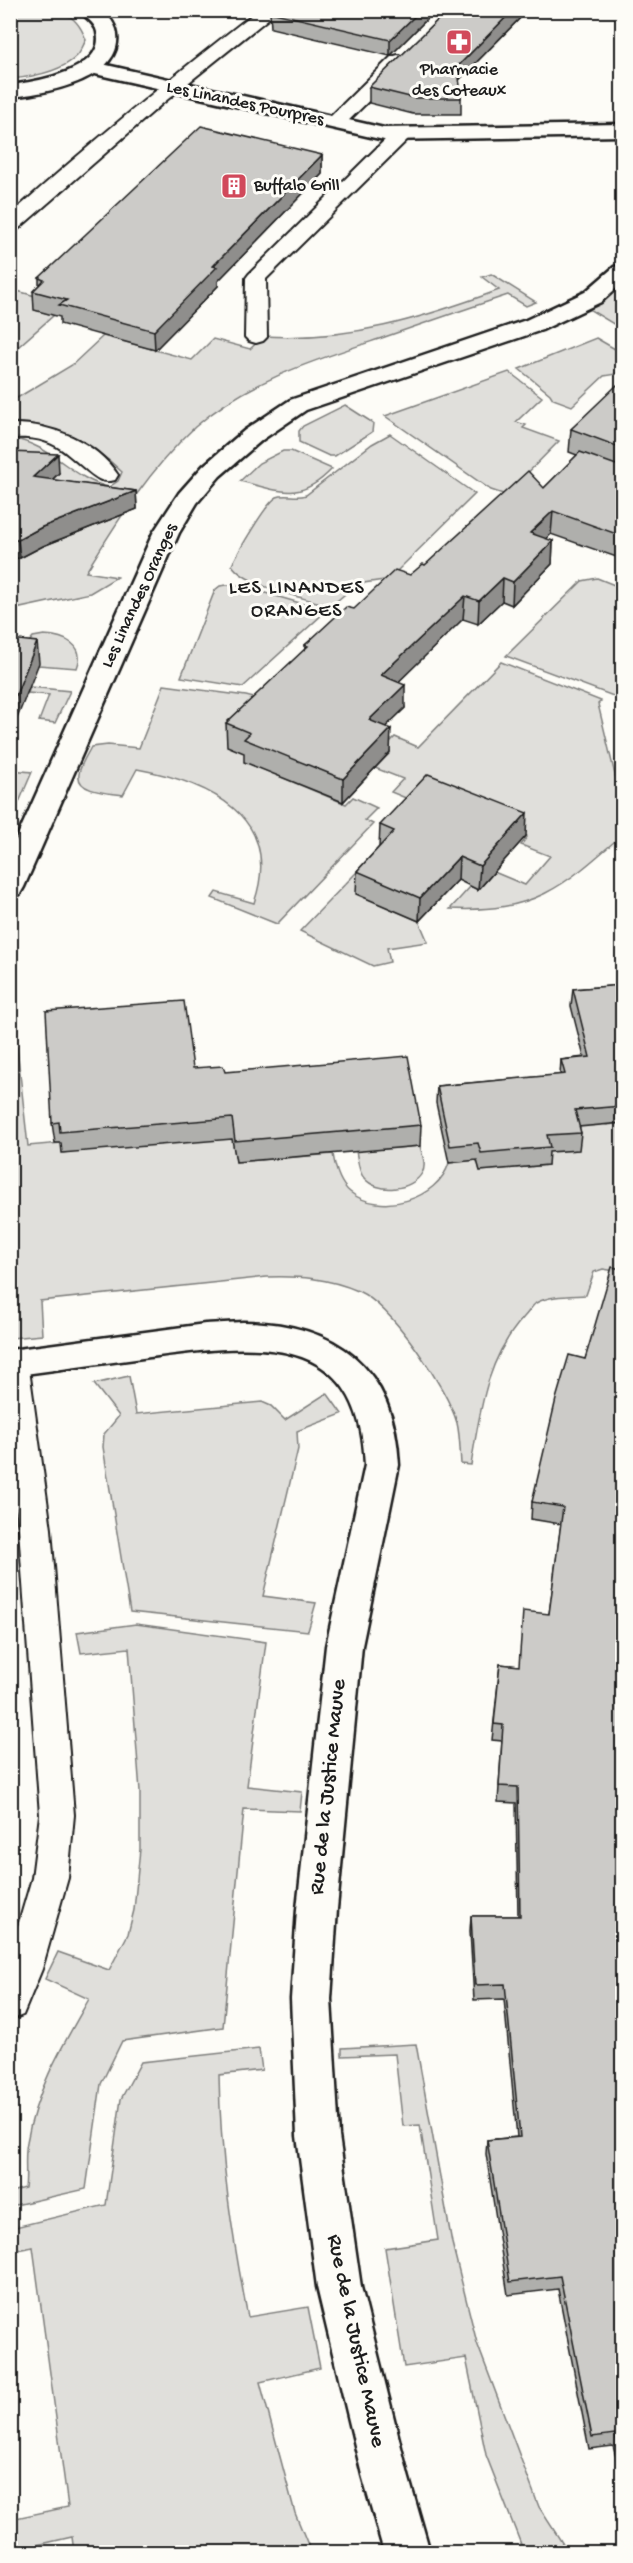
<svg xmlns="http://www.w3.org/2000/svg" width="633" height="2563" font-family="'Gochi Hand',sans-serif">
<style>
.green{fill:#e0dfdb;stroke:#7e7e7c;stroke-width:1.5}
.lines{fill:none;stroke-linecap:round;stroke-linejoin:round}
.lane-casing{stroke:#1c1c1c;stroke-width:4}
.street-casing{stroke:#1c1c1c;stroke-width:5}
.secondary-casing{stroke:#1c1c1c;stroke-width:5}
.lane{fill:#fdfcf7;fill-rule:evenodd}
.street{fill:#fdfcf7;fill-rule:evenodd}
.secondary{fill:#fdfcf7;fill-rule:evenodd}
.wall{fill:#afafac;stroke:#1c1c1c;stroke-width:1.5}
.shaded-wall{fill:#8f8e8c;stroke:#1c1c1c;stroke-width:1.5}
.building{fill:#cccbc8;stroke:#1c1c1c;stroke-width:1.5}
.labels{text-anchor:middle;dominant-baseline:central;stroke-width:6;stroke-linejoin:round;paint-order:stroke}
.far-poi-label{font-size:18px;fill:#1c1c1c;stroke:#fdfcf7}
.far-street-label{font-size:18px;fill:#1c1c1c;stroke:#fdfcf7}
.far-neighbourhood-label{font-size:20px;letter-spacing:1.5px;fill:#1c1c1c;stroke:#fdfcf7}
.street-label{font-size:22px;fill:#1c1c1c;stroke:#fdfcf7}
</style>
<rect width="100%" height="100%" fill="#fdfcf7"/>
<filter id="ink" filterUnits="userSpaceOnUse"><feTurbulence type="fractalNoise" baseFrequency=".0167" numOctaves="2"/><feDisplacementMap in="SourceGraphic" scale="12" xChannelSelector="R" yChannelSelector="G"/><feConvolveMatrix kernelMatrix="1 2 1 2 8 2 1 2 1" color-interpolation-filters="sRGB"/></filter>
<g filter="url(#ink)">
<path class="green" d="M11 10C44 10 73 2 86 40 83 45 81 52 77 56 61 72 32 77 11 79Z
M491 274 536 302 526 306 508 295C465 309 422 324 379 339 315 360 247 381 195 427 150 469 118 520 86 572L117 577 90 593 11 610 10 438C54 445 71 479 109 487L118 481 122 472C92 443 52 423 11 422V394L17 398 72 365 103 336 192 360 213 339 250 349 264 336C350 341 420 319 499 290L482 277Z
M10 289 46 299 35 310 54 315 11 353Z
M614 292 622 294V327L620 328 587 308Z
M596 338 622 353V373L604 376 572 406 553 399 550 394 519 369Z
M509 372 542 397 516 422 526 425 523 428 559 441 506 495 491 490 385 416Z
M345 405 373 423 372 432 335 456H329L299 442V431L303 426Z
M390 434 475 494 396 572 384 580 357 584 331 606C305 598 246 587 232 565 238 552 266 503 277 497 286 493 296 499 306 495L372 444Z
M283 451H291L332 469C300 503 279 491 240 481L259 463Z
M597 578 622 588V695L616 697 506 656 582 581Z
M234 584 324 610 325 612 243 687 181 677 215 590 220 586Z
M44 635C65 636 86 645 77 668L38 665 25 647 33 637Z
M501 662 601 701 598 704 622 804V835C562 888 534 913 450 909L471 886 478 890 494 872 525 885 550 856 521 845 527 837 425 796 418 803 391 792 403 779 375 768 390 753 383 749 395 737 418 747Z
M164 685 246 696 265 701 251 756 245 762 346 804 353 797 377 808 365 820 373 824 277 924 212 898 216 892 254 903C284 816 208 782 137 769L123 795C111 793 76 793 79 774 80 765 87 755 91 747L108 745 139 748Z
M30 687 70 691 55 723 39 721 49 695 28 693Z
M11 770 32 772 11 821 10 770Z
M379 849 357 894 419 921 428 942 387 948 390 962 373 966 300 931Z
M17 1047 28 1146 61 1143 63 1153 231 1127 236 1162 333 1154C335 1167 339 1183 350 1192 381 1217 438 1199 449 1163L477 1160 480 1171 548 1165 546 1153 570 1116 607 1125 622 1123V1272L603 1269 594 1272 586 1295C571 1296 550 1295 536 1303 532 1306 528 1313 524 1317 486 1358 480 1412 471 1465L461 1464C460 1451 460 1435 457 1423 447 1388 392 1306 358 1291 328 1278 299 1276 267 1277L40 1301 42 1335 11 1338 10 1048Z
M420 1146C422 1155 427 1165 422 1173 412 1191 377 1194 364 1178 358 1171 358 1160 356 1151Z
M129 1376 136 1414 262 1402 271 1406 285 1420 327 1393 342 1414 297 1431 298 1449 263 1596 316 1603 308 1631 130 1612 103 1447 104 1434 119 1416 94 1384Z
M136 1624 266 1642 247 1786 302 1792 300 1811 244 1809 223 2027 122 2041 101 2084 86 2189 11 2206V2192L25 2188C27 2173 24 2157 27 2142 36 2089 63 2045 89 1999L45 1979 58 1952 109 1970 128 1934 134 1910 140 1849V1791L129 1648 81 1653 77 1632Z
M416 2044 452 2243 477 2343 539 2507 568 2552H524L486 2455 466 2358 404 2367 385 2248 438 2240 420 2125 403 2126 395 2054 342 2056V2048Z
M259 2049 262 2070 219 2075C220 2157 232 2236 248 2317L308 2307 320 2368 260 2382 295 2513 311 2552H74L72 2537 11 2551V2519L68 2507 33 2247 11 2251V2228L106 2205 121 2099 141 2062Z"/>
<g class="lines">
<defs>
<path id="lane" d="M258 10H279L163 103 17 230 10 232V215C90 143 173 76 258 10Z
M398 55 405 57 407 61 405 65 342 127H328L325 123 328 119 391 57Z
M402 128 409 130 412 134 409 138 266 279 267 337 263 341 256 343 249 341 245 337 246 278 249 274 395 130Z
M10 424C51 423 95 441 118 475L115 480C110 481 106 482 101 480 90 476 71 454 56 446 41 438 27 437 10 438Z
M13 1350 24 1354 28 1362 51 1529 74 1815 68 1878 42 1969 23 2015 10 2020V1953L32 1878 40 1815 19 1529 10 1463V1351Z"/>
<path id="street" d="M89 61 384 128 622 124V136L384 140 82 71 79 67 82 63Z
M622 265V283L601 302 542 330 306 410 262 440 220 476 197 503 179 533 24 887 20 894 10 896V853L153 533 179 493 203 466 245 430 290 400 526 320 585 292 614 267Z
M243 1322C336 1323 395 1367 399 1465L362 1646 337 1909 331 1999 339 2136 361 2287 408 2475 430 2552H384L362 2475 317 2287 297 2136 291 1999 297 1909 326 1646 365 1465C360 1327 251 1344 150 1357 104 1363 57 1370 10 1376V1350L205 1324Z"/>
<path id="secondary" d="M79 10H102C112 19 119 29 117 43 112 82 42 94 10 97V85C36 82 107 70 97 32 95 22 85 18 79 10Z"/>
</defs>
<use href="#lane" class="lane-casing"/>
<use href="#street" class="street-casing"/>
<use href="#secondary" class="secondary-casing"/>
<use href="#lane" class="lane"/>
<use href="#street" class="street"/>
<use href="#secondary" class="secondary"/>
</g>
<path class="wall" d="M436 10 390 56 271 28 270 12Z
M448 10H528L459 80 461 98V114H413L369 103V87Z
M322 155V174L218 281V286L155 350 60 324V317L34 310 33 291 39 285V278Z
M622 386V559L551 534 546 539 553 541 552 564 512 605 502 601 478 624 463 619 398 682 405 708 385 727 390 752 343 802 244 762V753L227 746 226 723 305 650V645L354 609 410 575 544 488 577 455 569 452 571 429Z
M10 452 59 473 52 480 136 491 137 509 43 546 20 558 10 559Z
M380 825 526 836 478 890 458 880 419 921 356 894 357 871 379 847Z
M622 985V1123L579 1127 581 1133 579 1150 549 1152 548 1165 480 1171 477 1160 449 1163 436 1103 437 1086 560 1075 561 1060 584 1057 571 1006 573 989Z
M193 1068 225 1072 421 1125 420 1146 236 1162 232 1139 62 1153 61 1143H55L52 1123Z
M622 1269V2480L613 2446 589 2449 558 2289 508 2295 486 2154 487 2140 517 2137 504 1999 474 2000 470 1931 471 1916H518L516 1803 498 1802 502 1741 492 1740 500 1664 519 1666 549 1614 561 1524 531 1519 532 1502 585 1359Z"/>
<path class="shaded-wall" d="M421 10H436L390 56V40Z
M513 10H528L457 82 458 66Z
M322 155V174L218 281V286L155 350 154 331 213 266Z
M58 454 59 473 35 496 33 477Z
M136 491 137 509 43 546 20 558 18 540 42 527Z
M553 511 551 534 529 556 530 533Z
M553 541 552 564 512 605 513 582Z
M503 578 502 601 478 624 479 601Z
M465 596 463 619 381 699V675Z
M37 642 39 663 10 736V710Z
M405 685V708L369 743V720Z
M391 729 390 752 343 802V779Z
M527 813 526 836 478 890 480 866Z
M459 857 458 880 419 921 420 898Z"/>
<path class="building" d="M273 10H421L390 40 270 12Z
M448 10H513L458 66 461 98H414L369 87Z
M201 126 322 155 213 266 217 267 154 331 59 305 67 300 33 291 44 280 39 278Z
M617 385 622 386V448L571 429Z
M10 452 58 454 33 477 136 491 42 527 18 540H10Z
M580 452 622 467V536L553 511 530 533 553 541 513 582 503 578 479 601 465 596 381 675 405 685 369 720 391 729 343 779 244 739 250 733 226 723 308 646 305 645 346 607 354 609 395 570 410 575 423 564 425 565 528 471 544 488Z
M10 639 37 642 10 710Z
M428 774 527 813 480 866 459 857 420 898 357 871 394 831 380 825Z
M622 985V1106L575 1110 581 1133 547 1135 550 1147 481 1153 478 1143 450 1146 437 1086 565 1074 561 1060 590 1057 573 989Z
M184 1001 193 1068 223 1066 225 1072 408 1056 421 1125 235 1141 232 1118 60 1132 59 1122 52 1123 46 1011Z
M612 1267 622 1269V2458L615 2434 592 2437 560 2276 510 2282 487 2140 520 2137 505 1984 475 1985 471 1916H520L518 1787 499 1786 503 1725 494 1724 500 1664 519 1666 523 1611 549 1614 563 1507 532 1502 556 1399 569 1355 585 1359Z"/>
</g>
<defs>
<symbol id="pharmacy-square" viewBox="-11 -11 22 22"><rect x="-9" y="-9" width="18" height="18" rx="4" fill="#d1495b" stroke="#fdfcf7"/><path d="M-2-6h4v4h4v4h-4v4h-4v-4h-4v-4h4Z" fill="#fff"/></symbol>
<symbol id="building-square" viewBox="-11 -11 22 22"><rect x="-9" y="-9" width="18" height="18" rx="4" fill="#d1495b" stroke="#fdfcf7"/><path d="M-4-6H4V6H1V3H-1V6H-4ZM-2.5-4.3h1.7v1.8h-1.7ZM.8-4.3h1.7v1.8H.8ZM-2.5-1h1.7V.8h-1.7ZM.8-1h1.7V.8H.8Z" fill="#fff"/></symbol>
</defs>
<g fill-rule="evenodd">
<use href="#pharmacy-square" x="444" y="27" width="30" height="30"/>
<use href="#building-square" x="219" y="171" width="30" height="30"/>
</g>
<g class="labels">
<g class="far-poi-label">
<text x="459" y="70">Pharmacie<tspan x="459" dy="21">des Coteaux</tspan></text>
<text x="254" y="186" text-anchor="start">Buffalo Grill</text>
</g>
<g class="far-street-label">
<text transform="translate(245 104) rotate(12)">Les Linandes Pourpres</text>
<text transform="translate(140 596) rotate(-65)">Les Linandes Oranges</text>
</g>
<g class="far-neighbourhood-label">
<text x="297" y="589">LES LINANDES<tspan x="297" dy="23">ORANGES</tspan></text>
</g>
<g class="street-label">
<text transform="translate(329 1787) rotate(-84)">Rue de la Justice Mauve</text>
<text transform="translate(355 2341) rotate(78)">Rue de la Justice Mauve</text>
</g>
</g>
<rect width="633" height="2563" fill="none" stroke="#fdfcf7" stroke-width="36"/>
<rect x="18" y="18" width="597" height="2527" fill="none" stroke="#1c1c1c" stroke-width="2" filter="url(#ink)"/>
</svg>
